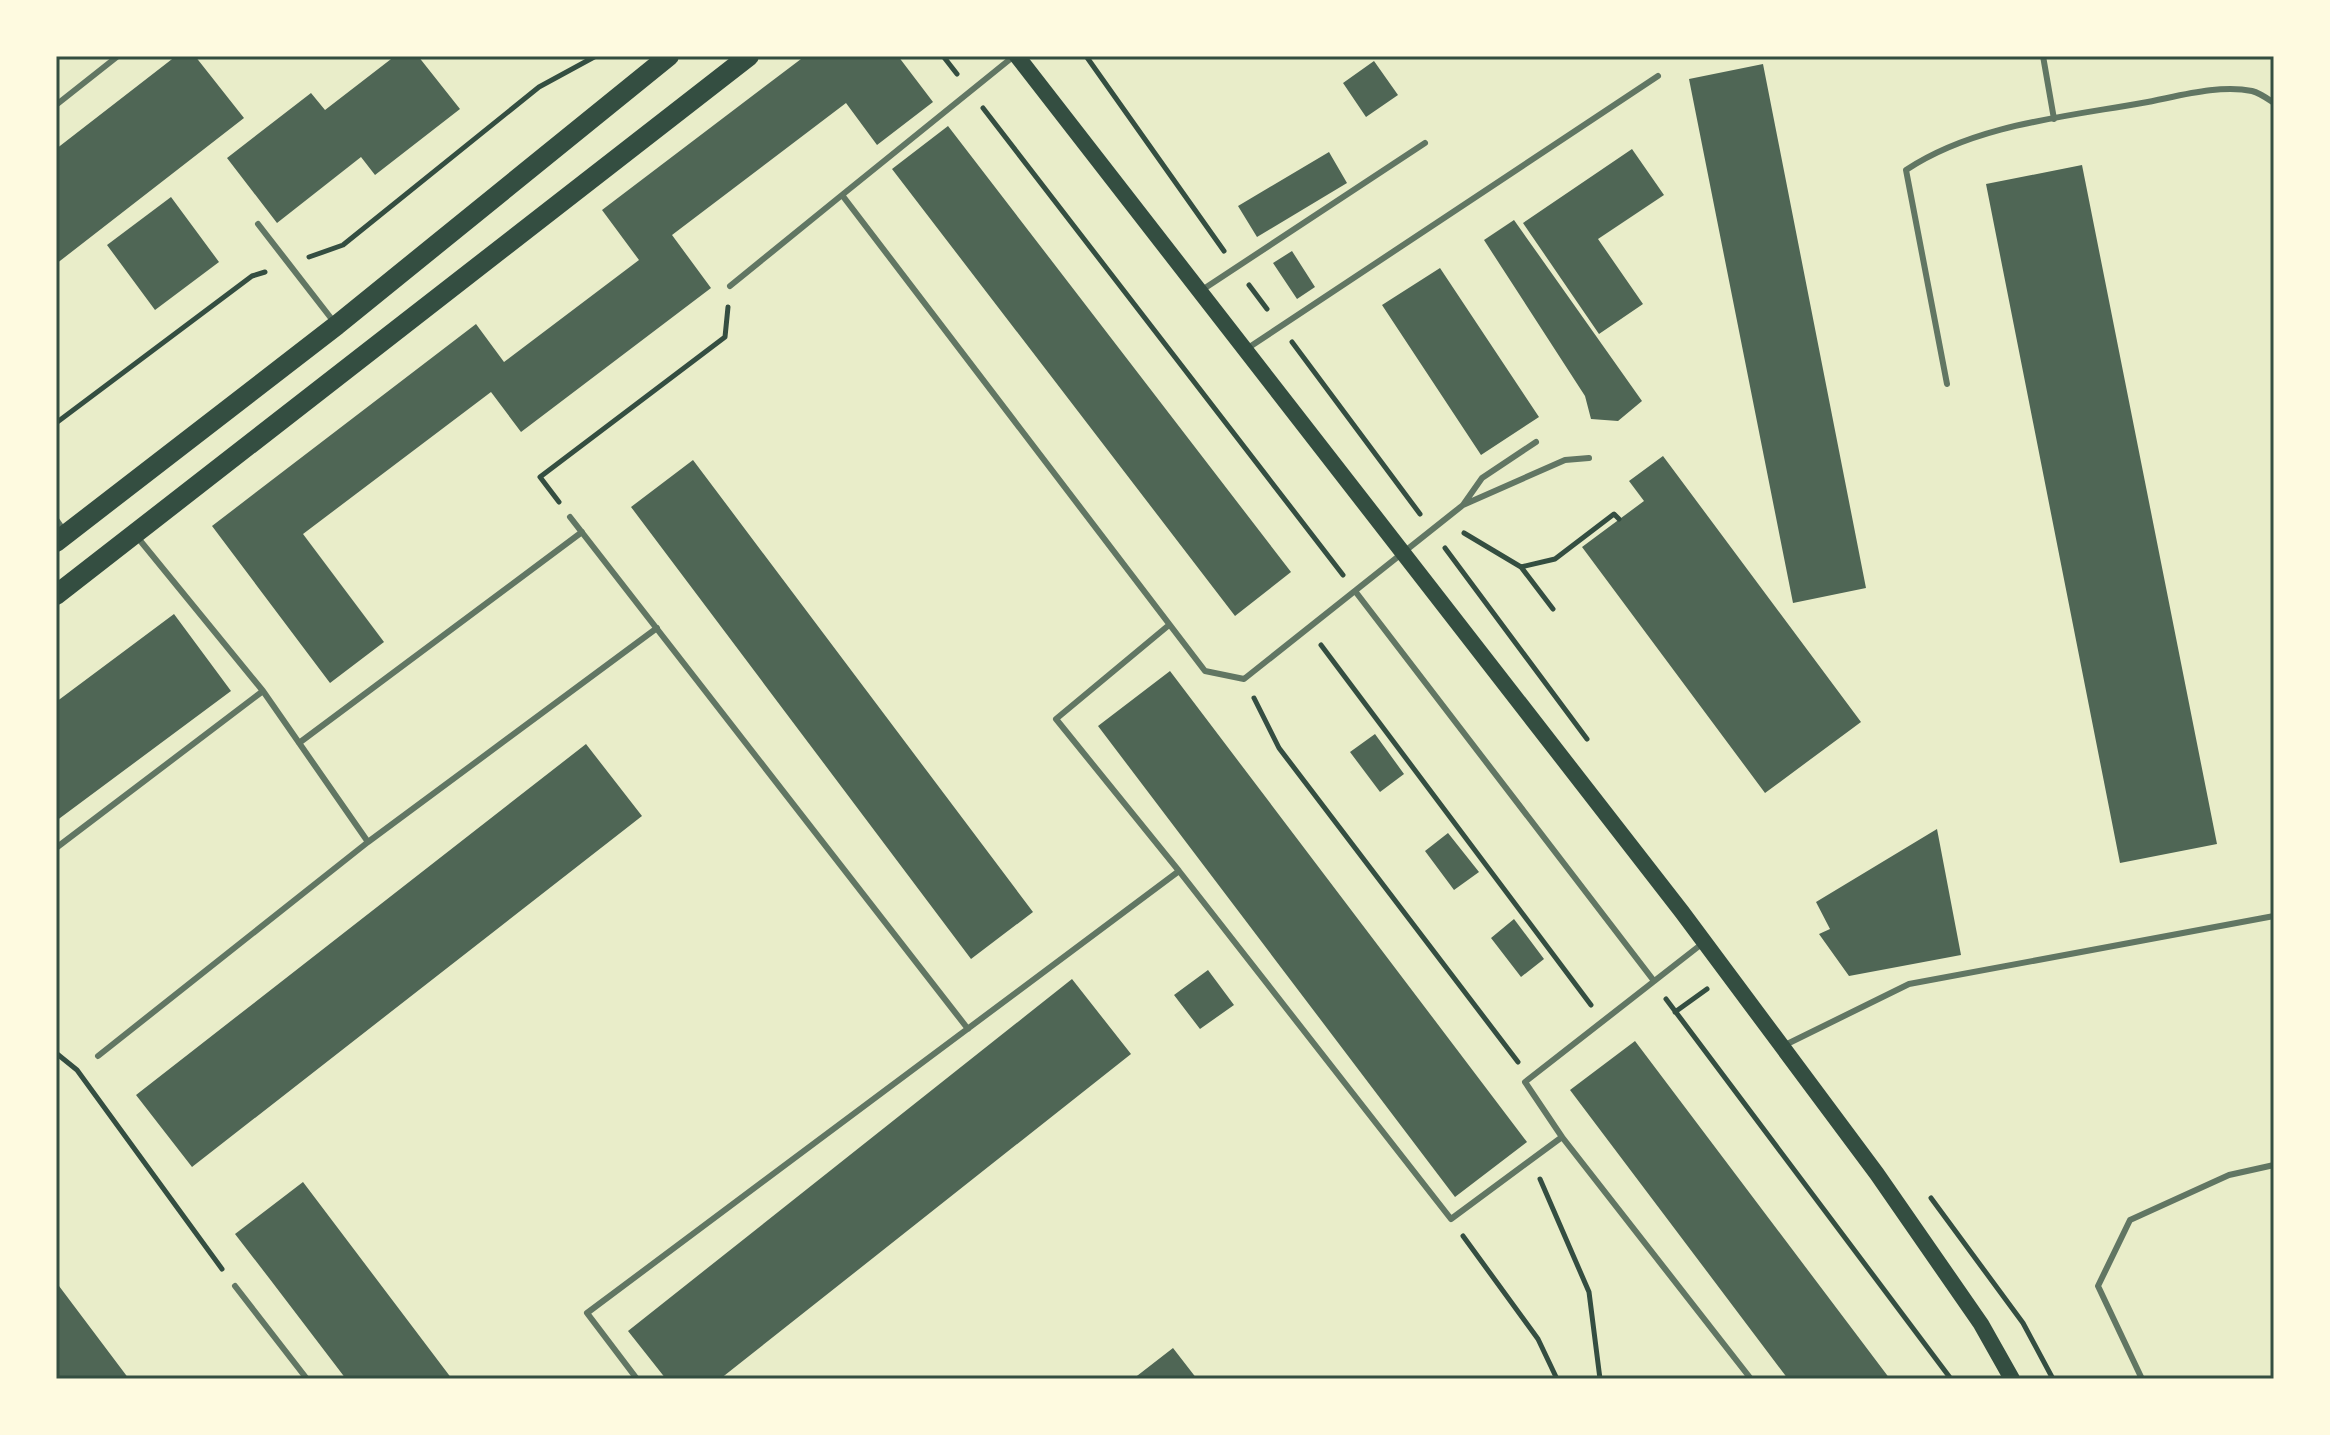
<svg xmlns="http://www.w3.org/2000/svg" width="2330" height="1435" font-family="'Fira Sans',sans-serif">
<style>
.building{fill:#4f6655}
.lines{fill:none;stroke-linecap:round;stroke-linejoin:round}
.path{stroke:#344e41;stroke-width:5}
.service{stroke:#617663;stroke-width:6}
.minor{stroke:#617663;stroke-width:8}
.secondary{stroke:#344e41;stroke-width:16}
.primary{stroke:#344e41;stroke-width:20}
.neatline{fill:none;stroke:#344e41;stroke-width:3}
</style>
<rect width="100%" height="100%" fill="#e9edc9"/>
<path class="building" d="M176 56H195L244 118 56 264V149Z
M395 56H418L460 109 375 175 361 157 277 223 227 158 311 93 325 110Z
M805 56H898L933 102 877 145 846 103 672 235 711 288 521 432 491 392 303 534 384 642 330 683 212 526 476 324 504 362 639 260 602 210Z
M1374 61 1398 95 1366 117 1343 83Z
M1763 64 1866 588 1793 603 1689 79Z
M948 126 1291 572 1235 616 892 169Z
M1632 149 1664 195 1598 239 1643 304 1599 334 1523 223Z
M1329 152 1347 183 1257 237 1238 206Z
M2082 165 2217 844 2120 863 1986 184Z
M171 197 219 262 155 310 107 245Z
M1514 220 1642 401 1618 421 1591 419 1585 396 1484 240Z
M1292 251 1315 287 1297 299 1273 263Z
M1440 268 1539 417 1481 455 1382 305Z
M1663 456 1861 722 1765 793 1582 547 1644 501 1629 481Z
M693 460 1033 912 971 959 631 507Z
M174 614 231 691 56 821V702Z
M1170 671 1527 1142 1455 1197 1098 726Z
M1375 734 1404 774 1380 792 1350 752Z
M586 744 642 816 192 1167 136 1095Z
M1937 829 1961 955 1849 976 1819 934 1830 929 1816 902Z
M1448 833 1479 872 1454 890 1425 851Z
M1514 919 1544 959 1521 977 1491 938Z
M1208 970 1234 1005 1200 1029 1174 995Z
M1072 979 1131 1054 720 1379H666L628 1331Z
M1635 1041 1890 1379H1788L1570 1090Z
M303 1182 452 1379H346L269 1278 235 1234Z
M56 1282 129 1379H56Z
M1173 1348 1197 1379H1133Z"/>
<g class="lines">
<path class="path" d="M943 56 957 74
M1086 56 1224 251
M983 108 1343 575
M309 257 343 245 539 87 596 56
M1249 285 1267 309
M1292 342 1420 514
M56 423 252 276 265 272
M559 502 540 477 725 337 728 307
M1464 533 1521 567 1553 609
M1445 548 1587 739
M1521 567 1555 559 1614 514 1619 519
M1321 645 1591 1005
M1254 698 1279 748 1518 1062
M1666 999 1951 1379
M1675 1012 1707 989
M56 1053 77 1070 222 1269
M1540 1179 1589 1292 1600 1379
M1931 1198 2023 1323 2053 1379
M1463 1236 1538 1339 1557 1379"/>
<path class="service" d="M2043 56 2054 119
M56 105 118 56
M842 195 1014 56
M258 224 334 322
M730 286 842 195 1205 671 1244 679 1463 505 1482 478 1536 442
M1202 290 1425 143
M1248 348 1658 76
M1947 384 1906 170C1974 125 2063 117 2142 103 2176 97 2218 84 2252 91 2260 93 2268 99 2274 103
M1463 505 1565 460 1589 458
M570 517 968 1029
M1355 591 1654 981
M299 743 582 532
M368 842 657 628
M56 848 263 691
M1179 871 1451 1219 1562 1137 1751 1379
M1785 1045 1909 984 2274 916
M98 1056 368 842 263 691 138 538
M1562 1137 1525 1082 1703 943
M235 1286 307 1379
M637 1379 587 1313 1179 871 1056 719 1169 625
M2142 1379 2098 1286 2130 1220 2229 1175 2274 1165"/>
<path class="minor" d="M56 521 65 534"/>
<path class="secondary" d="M1017 56 1682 912 1877 1174 1981 1324 2012 1379"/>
<path class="primary" d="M56 542 337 325 669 56
M56 595 749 56"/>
</g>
<rect width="2330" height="1435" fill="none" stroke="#fefae0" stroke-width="116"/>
<rect x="58" y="58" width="2214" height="1319" class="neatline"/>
</svg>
